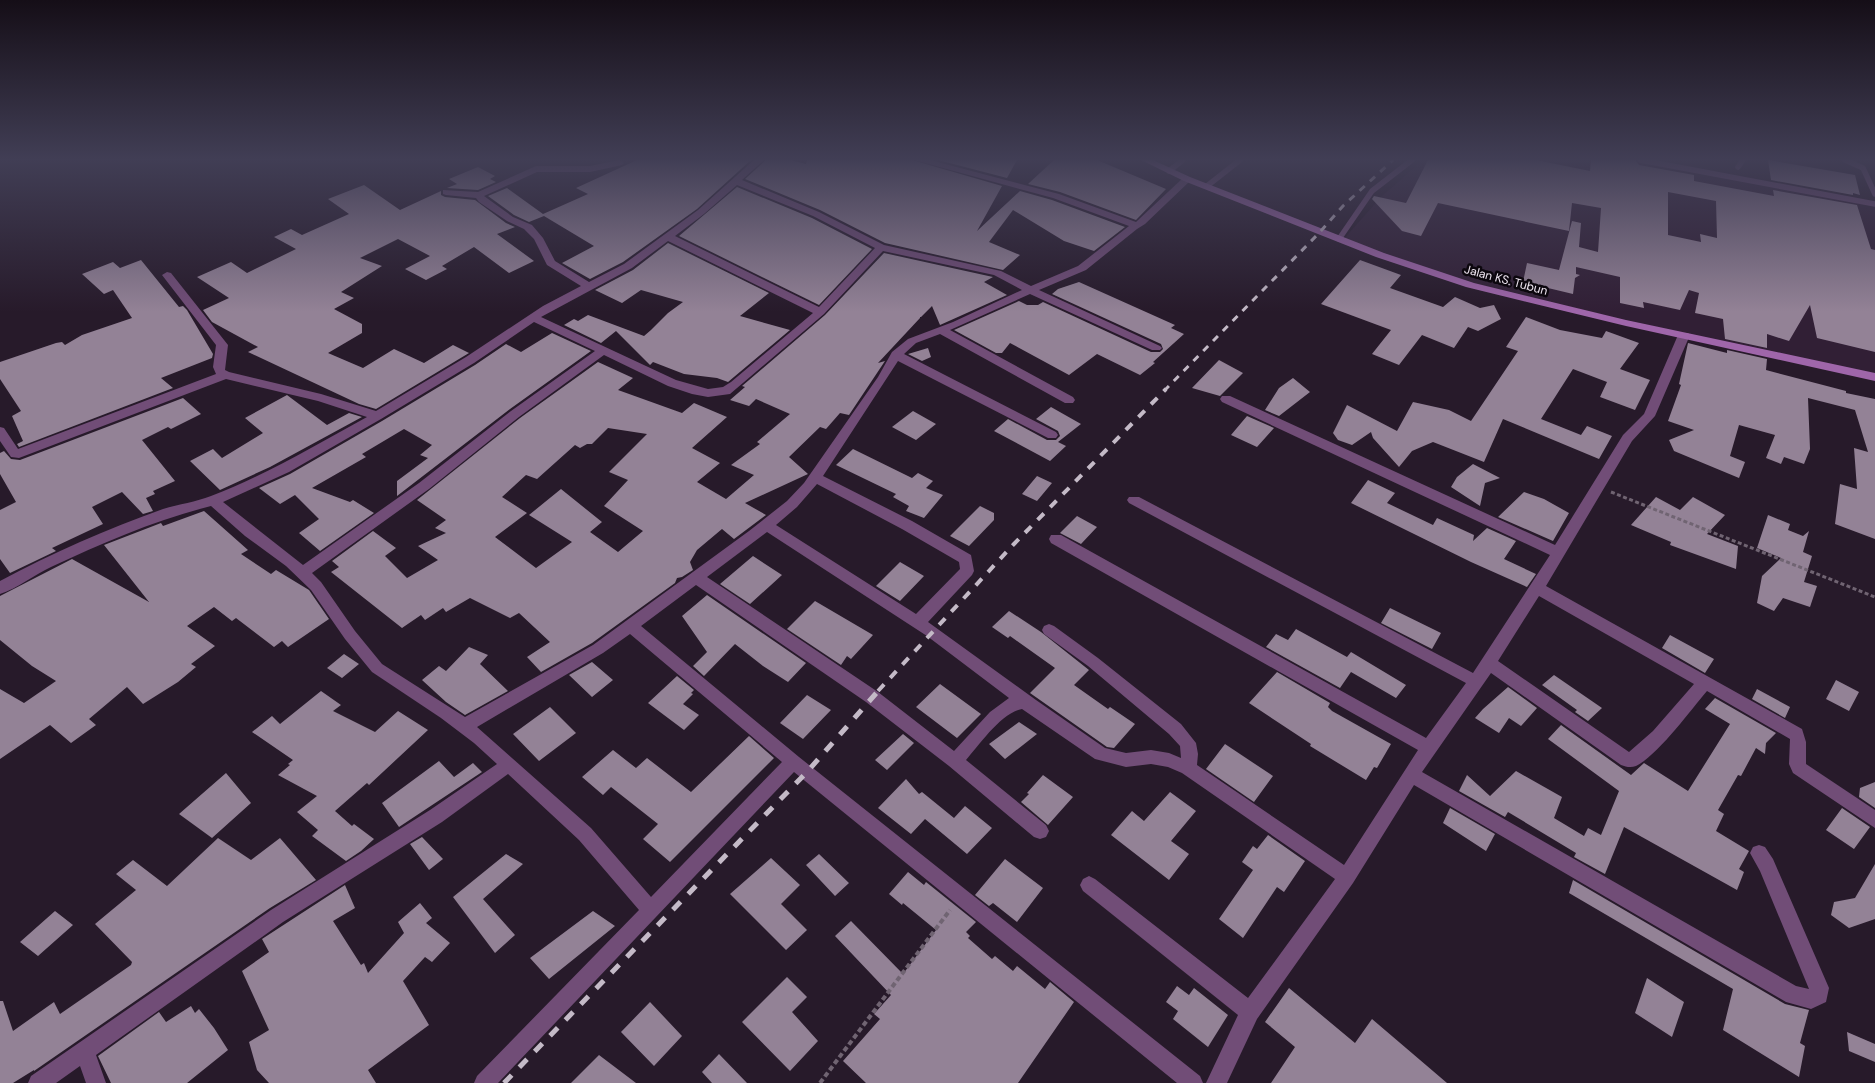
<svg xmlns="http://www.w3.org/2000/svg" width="1875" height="1083" font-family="'DM Sans',sans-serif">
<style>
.built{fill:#311f35}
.building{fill:#938296;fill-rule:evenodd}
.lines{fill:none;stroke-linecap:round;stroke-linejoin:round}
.path-far1{stroke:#706472;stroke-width:3;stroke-dasharray:4 2.5;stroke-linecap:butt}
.path{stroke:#706472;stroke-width:4;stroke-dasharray:5 3;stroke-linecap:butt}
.service{stroke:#714d77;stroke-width:5.5}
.minor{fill:#714d77;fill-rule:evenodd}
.secondary{fill:#9f66aa;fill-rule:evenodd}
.rail-far2{stroke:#c4bac7;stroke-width:3;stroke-dasharray:7 7;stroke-linecap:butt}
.rail-far1{stroke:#c4bac7;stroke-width:4;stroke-dasharray:9 9;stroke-linecap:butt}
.rail{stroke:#c4bac7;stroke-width:5;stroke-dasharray:11 11;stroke-linecap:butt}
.labels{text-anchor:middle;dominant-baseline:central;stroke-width:5;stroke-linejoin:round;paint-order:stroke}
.far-street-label{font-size:12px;fill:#f1e8f3;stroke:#0c070e}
</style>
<rect width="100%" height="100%" fill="#271a2a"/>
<path class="built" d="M1423 160H1637L1875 206V377L1483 287 1342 241 1381 197Z"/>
<path class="building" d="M637 160H751L697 209 623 262 590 279 562 263 594 246 544 216 529 222 514 215 488 196 507 188 543 214 588 194 576 188Z
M766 160H790L806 164 807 160H912L1002 186 977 231 1020 191 1052 200 1125 227 1094 251 1064 241 1013 210 989 242 1020 255 1003 270 885 243 820 210 745 179Z
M938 160H1017L1007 178Z
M1054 160H1097L1166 189 1136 220 1060 192 1028 184Z
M1428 160H1536L1590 171 1591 160H1635L1639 165 1694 175V181L1774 196 1773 190 1857 205 1871 249 1875 250V352L1817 338 1810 305 1789 341 1767 334V348L1725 339 1723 319 1695 313 1699 293 1689 290 1680 310 1643 302 1644 308 1620 303V277L1576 267V274L1580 275 1575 278 1573 294 1523 282 1527 263 1559 270 1572 221 1581 223 1579 247 1598 252 1601 208 1572 203 1569 231 1438 203 1421 236 1402 231 1372 199 1374 196 1406 203ZM1668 192 1716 201 1717 238 1700 234 1701 242 1668 235Z
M1768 160 1855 175 1860 195 1853 193V195L1771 180Z
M478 167 495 176 490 179 496 182 478 190 447 188 457 184 449 179Z
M364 185 400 210 441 191V195L445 197 475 200 506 223 515 227 497 234 534 261 509 273 474 247 442 266 447 269 426 280 405 269 430 256 398 239 360 258 382 266 341 292 354 298 334 309 362 324V333L328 353 363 368 394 349 424 363 453 345 469 353 376 409 359 404 248 352 258 347 212 322 203 310 229 298 197 277 231 262 247 273 296 249 274 237 291 229 302 235 349 214 328 199Z
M737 187 812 218 872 249 819 305 679 236Z
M668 243 769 293 740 316 790 330 728 382 717 378 684 374 653 362 650 365 616 331 601 343 564 325 574 319 578 321 588 315 644 336 651 330 668 313 683 302 641 290 622 303 595 290 633 270Z
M884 253 993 277 984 282 1007 295 940 325 932 306 921 317H920V318L878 363 885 361 849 415 840 413 826 429 820 427 789 457 808 474 745 503 766 515 734 539 722 529 697 550 690 562 693 570 682 577 677 578 675 583 592 643 541 672 527 657 550 642 519 613 510 618 470 598 446 612 443 608 425 620 421 615 402 628 331 572 339 567 332 561 373 531 396 548 385 556 407 578 438 560 418 546 446 533 435 528 446 520 417 500 520 418 598 362 633 378 618 390 682 413 694 403 727 417 692 448 720 463 697 482 726 499 754 475 731 465 760 444 757 442 790 414 756 399 749 406 730 400 745 387 742 386 825 315ZM608 428 647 434 609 472 628 480 604 506 643 531 618 552 590 532 602 522 561 489 529 515 572 542 536 568 495 537 527 513 502 497 526 475 537 479 575 445 580 448 587 444H592Z
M141 260 179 307 183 306 187 310 213 354 212 358 161 378 173 388 19 447 17 444 23 441 12 416 21 411 0 379V362L56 343 62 342 65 345 82 335 132 318 113 290 104 294 82 274 113 262 120 268Z
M1360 260 1401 275 1390 288 1443 307 1455 297 1480 308 1494 305 1501 319 1478 331 1468 327 1454 348 1422 335 1399 365 1372 354 1391 330 1321 304Z
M1079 282 1175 325 1171 328 1184 334 1153 362 1155 363 1140 375 1097 354 1069 375 1010 343 1002 353H996L954 330 1019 301 1027 305H1038L1043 302 1151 352H1160L1163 349 1161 344 1052 294 1058 289Z
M1526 317 1560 330 1602 338 1606 331 1639 343 1620 369 1650 380 1635 410 1600 397 1607 382 1573 369 1541 419 1581 435 1587 426 1612 436 1599 459 1503 419 1484 462 1433 442 1412 451 1399 467 1373 438 1371 432 1352 445 1338 440 1333 433 1347 405 1397 431 1413 402 1449 410 1471 421 1518 351 1506 347Z
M552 333 591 351 510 409 397 496V481L428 458 420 455 432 445 404 429 362 454 366 457 312 488 350 502 353 500 374 513 320 551 299 533 319 519 295 495 280 504 259 488 290 474 382 421 475 365 506 344 521 352Z
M1688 343 1727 353V350L1767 359 1766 370 1846 391V393L1875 399V539L1835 524 1840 484 1857 489 1854 448 1868 452 1855 410 1808 398 1810 449 1804 464 1784 457 1781 464 1766 458 1775 435 1739 425 1730 456 1745 462 1739 478 1674 451 1669 440 1694 430 1668 421 1681 385 1679 384Z
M928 348 931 357 922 361 908 354Z
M1219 360 1243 373 1220 396 1192 388Z
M1293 378 1310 392 1279 416 1265 410 1279 388Z
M287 395 327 425 349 413 362 417 270 467 220 490 190 461 213 449 222 458 263 433 245 418Z
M183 398 201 414 171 429 168 427 142 440 175 481 153 491 155 494 146 498 153 511 143 514 122 492 92 507 103 524 52 548 56 551 10 573 0 559V510L16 502 0 474V453L4 451 11 459 20 460Z
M1051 407 1081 424 1058 442 1066 446 1050 461 994 431 1008 419 1047 440H1056L1060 436 1058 431 1036 419Z
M913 411 936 424 916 440 892 427Z
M1247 416 1274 428 1257 447 1231 435Z
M853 449 912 478 918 473 933 481 926 488 943 495 924 518 906 511 909 506 893 497 896 494 836 465Z
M1473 464 1500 478 1485 483 1480 506 1451 487 1457 477Z
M1037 476 1052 483 1037 501 1022 494Z
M1368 480 1395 493 1387 503 1433 525 1437 518 1474 535 1473 541 1487 528 1516 541 1504 559 1536 574 1527 587 1471 562 1351 503Z
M1524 492 1544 499 1569 513 1553 541 1498 517Z
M1656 497 1680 510 1693 497 1725 515 1707 534 1738 546 1736 569 1670 545 1671 542 1631 525Z
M980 506 994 513V520L969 546 950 536Z
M204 511 248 550 241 554 271 574 276 570 309 590 329 619 288 647 282 641 274 647 236 618 232 621 214 607 187 626 215 646 191 664 196 667 178 682 143 704 127 687 89 719 96 725 71 743 50 725 0 759V689L24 703 56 681 32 666 0 640V596L72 559 149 602 104 545 161 523 163 526Z
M1768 515 1790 524 1788 530 1803 536 1809 531 1803 552 1812 556 1804 582 1817 586 1810 607 1783 598 1774 611 1757 603 1762 576 1781 558 1757 548Z
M1077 516 1097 527 1081 544 1060 533Z
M753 556 782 575 750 604 720 584Z
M900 562 924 576 900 601 876 586Z
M707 595 806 663 788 682 763 666 735 644 704 676 693 666 707 652 682 616Z
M815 601 873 635 851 659 847 656 841 665 787 629Z
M1390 608 1441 633 1432 649 1381 623Z
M1009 611 1041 632 1089 670 1074 685 1108 709 1110 707 1135 724 1114 748 1107 747 1030 693 1055 668 1010 636 1008 638 992 627Z
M1296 629 1347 657 1351 652 1406 685 1396 698 1351 672 1340 688 1266 647 1276 634 1288 640Z
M1670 635 1714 659 1705 673 1662 648Z
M469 647 488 655 480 664 508 691 465 715 446 702 422 680 439 666 446 671Z
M344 654 359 664 342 678 327 668Z
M592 662 613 680 592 697 569 675Z
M1277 672 1330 703 1328 707 1332 711 1391 744 1377 768 1374 767 1366 780 1310 746 1311 744 1249 703Z
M1554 675 1602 708 1588 721 1575 712 1577 710 1542 685Z
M677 676 694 690 691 693 693 694 683 704 699 715 684 730 648 703Z
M1836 680 1859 692 1849 711 1826 699Z
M940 684 981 714 957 738 916 707Z
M1508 687 1537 708 1521 726 1509 718 1499 733 1475 718 1483 709Z
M1757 689 1790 707 1785 718 1752 699Z
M321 691 341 705 333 711 375 732 398 711 428 730 369 785 367 783 335 811 352 826 354 824 374 839 361 851 346 861 312 836 318 830 297 812 317 796 278 775 290 765 288 764 293 760 252 732 272 716 280 724Z
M807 695 831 710 803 739 780 723Z
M1715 698 1776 733 1766 743 1765 754 1756 748 1741 776 1738 775 1718 810 1724 814 1716 831 1749 851 1739 869 1744 872 1737 890 1624 827 1605 874 1574 857 1576 853 1508 812 1505 817 1459 791 1467 775 1490 796 1516 771 1562 797 1554 818 1584 836 1588 828 1601 835 1619 791 1548 739 1561 725 1631 775 1644 763 1688 791 1730 724 1705 709Z
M550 707 576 733 539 761 513 734Z
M1019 722 1037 734 1005 759 989 744Z
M903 734 914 743 887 770 875 760Z
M749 736 774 758 670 862 643 839 658 824 611 787 603 795 582 777 613 750 636 768 647 758 691 792Z
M1225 744 1273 776 1254 802 1206 769Z
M439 761 454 777 473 763 482 772 399 827 382 803Z
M226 773 251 803 212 838 179 814Z
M1043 775 1073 797 1048 825 1021 802 1029 794 1027 793Z
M906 779 919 794 922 792 954 818 965 806 992 828 967 854 925 819 911 834 878 808Z
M1875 782V808L1859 797 1860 788Z
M1170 792 1196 811 1171 841 1189 854 1169 880 1111 835 1132 811 1144 821Z
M1450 808 1495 834 1486 851 1443 823Z
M1842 808 1870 827 1854 849 1826 830Z
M1268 835 1305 861 1284 892 1277 887 1243 938 1219 919 1253 870 1242 862 1253 846 1257 849Z
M422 837 443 859 429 870 410 844Z
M218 838 251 860 280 838 316 880 270 908 34 1071V1070L13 1083H0V1001H3L13 1031 54 1002 60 1014 131 965 132 962 95 924 136 890 116 874 133 860 167 886Z
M506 854 523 864 483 899 515 935 495 953 453 897Z
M819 854 849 883 835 896 806 865Z
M771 858 800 885 781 904 807 930 786 950 730 894Z
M1005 859 1043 888 1017 922 993 903 989 906 975 895Z
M1875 864V919L1849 928 1831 915 1834 902 1855 898Z
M908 872 924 885 926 882 976 922 966 932 970 936 968 938 992 959 995 956 1013 971 1017 966 1045 989 1050 982 1074 1002 1018 1083H866L843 1061 880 1019 874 1014 891 995 835 936 851 921 903 974 936 930 903 903 902 905 889 894Z
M1573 880 1785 1004 1809 1010 1800 1043 1805 1046 1799 1077 1723 1030 1733 989 1569 893Z
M345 885 355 908 333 921 361 965 364 963 368 973 404 933 398 922 420 903 432 918 426 923 450 943 432 962 425 957 403 981 429 1025 368 1070 376 1083H269L257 1070 249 1042 269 1030 242 971 269 952 262 939Z
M55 911 73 925 38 956 20 942Z
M593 911 615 926 549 979 530 958Z
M787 977 807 997 792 1012 818 1041 790 1071 742 1022Z
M1647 978 1684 1002 1672 1037 1635 1013Z
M1177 986 1189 995 1194 988 1228 1015 1208 1047 1173 1019 1178 1011 1166 1002Z
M1289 988 1355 1043 1372 1019 1447 1083H1271L1295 1047 1265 1022Z
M650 1002 682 1036 654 1066 621 1032Z
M191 1006 195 1013 199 1009 214 1028 228 1050 187 1083H111L98 1056 159 1012 166 1022Z
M1847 1032 1875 1044V1062L1849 1051Z
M719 1054 747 1083H712L702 1072Z
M599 1055 636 1083H571Z"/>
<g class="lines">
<path class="path-far1" d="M1611 492 1875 597"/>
<path class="path" d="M820 1083 950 910"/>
<path class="service" d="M1640 160 1875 204
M1845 160 1863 168 1875 194
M1738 167 1743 160
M1169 171 1183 160
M1207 186 1240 160
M1339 239 1372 191 1412 160"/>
<path class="minor" d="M619 160 624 163 622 165 590 172H537L484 196 513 217 532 225 543 238 555 261 589 282 624 264 698 210 754 160H764L742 180 819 212 884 245 1001 271 1031 286 1078 266 1129 226 1053 198 914 160H930L1059 194 1136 222 1184 177H1190V181L1145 224 1137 229 1086 270 1039 290 1160 346 1162 348 1160 350H1152L1030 294 950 330 1073 397 1075 400 1073 403H1065L940 334 916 343 904 354 1056 432 1058 435 1056 438H1048L898 361 823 476 912 521 971 555 974 571 972 575 928 622 1036 700 1105 748 1126 753 1151 750 1169 753 1181 758 1180 746 1169 734 1088 666 1044 634 1042 630 1044 626 1049 624 1054 626 1098 658 1181 724 1196 743 1198 754 1197 765 1344 865 1418 750 1051 543 1049 539 1051 535H1061L1426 738 1466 683 1129 503 1127 500 1129 497H1139L1473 673 1550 555 1222 402 1220 399 1222 396H1230L1555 545 1623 435 1644 414 1678 335 1680 333H1688L1690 335 1655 416 1632 441 1546 586 1802 729 1806 742V764L1875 810V828L1793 773 1789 764 1790 739 1707 691C1690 711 1658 755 1636 766 1631 768 1626 767 1621 765L1491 673 1422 772 1796 986 1809 989 1760 871 1750 853 1753 847 1759 845 1765 847 1773 859 1829 988 1826 1002 1811 1009 1786 1002 1414 785 1353 883 1257 1019 1227 1083H1206L1238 1015 1083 891 1080 885 1083 879 1089 876 1095 879 1248 998 1335 879 1182 773 1168 767 1151 764 1126 767 1095 759 1022 709C1002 712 979 745 966 760L1046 825 1049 831 1046 837 1040 839 1034 837 949 766 866 702 696 585 641 626 799 757 1200 1076 1203 1083H1177L794 772 498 1083H474L477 1076 639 910 579 840 508 774 442 822 283 922 96 1055 106 1083H86L80 1066 56 1083H28L31 1076 271 910 430 810 497 764 474 743 441 718 372 672 345 639 311 590 286 566 245 536 211 506C155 520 103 543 51 567 34 575 18 588 0 594V581C52 553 107 529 163 509 179 504 196 502 211 496 266 475 316 445 367 417L318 401 226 379 19 458 11 457 0 441V427L4 428 18 449 216 374 213 367 216 345 162 275 167 272 171 273 228 345 225 370 229 372 321 394 376 411 466 357 543 306 581 286 547 265 534 239 524 229 507 221 479 202 476 198 446 195 443 194V190L478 192 536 166H590ZM737 185 813 216 875 248 819 307 675 236 704 214ZM668 241 813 313 731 382 723 387 708 389 676 380 541 317 632 268ZM883 251 994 275 1022 290 953 322 908 339 892 352 878 377 804 483 787 501 749 531 593 645 465 717 382 664 355 631 321 582 312 573 429 489 519 417 604 355 668 386 692 394 708 397 730 394 824 314ZM534 322 595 351 511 411 419 483 303 565 223 502 289 472 381 419 474 363ZM817 484 902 529 959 562 960 569 916 614 776 525 797 507ZM767 532 927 636 1009 698 990 712 954 751 878 692 707 577ZM1539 596 1694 684 1653 731 1629 752 1498 661ZM630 634 782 762 651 897 591 828 477 727 603 653Z"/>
<path class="secondary" d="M1141 160H1153L1190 177 1384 253 1474 283 1626 320 1875 373V381L1626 326 1466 287 1376 257 1184 181Z"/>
<path class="rail-far2" d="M1164 391 1320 232 1343 206 1393 160"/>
<path class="rail-far1" d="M878 691 1013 545 1166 389"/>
<path class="rail" d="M504 1083 807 772 879 690"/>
</g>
<linearGradient id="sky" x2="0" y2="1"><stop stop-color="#150e17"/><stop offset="0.51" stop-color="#413e55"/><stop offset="1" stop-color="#413e55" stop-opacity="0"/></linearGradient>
<rect width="1875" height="312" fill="url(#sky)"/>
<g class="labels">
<g class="far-street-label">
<text transform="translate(1506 280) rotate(15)">Jalan KS. Tubun</text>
</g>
</g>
</svg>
